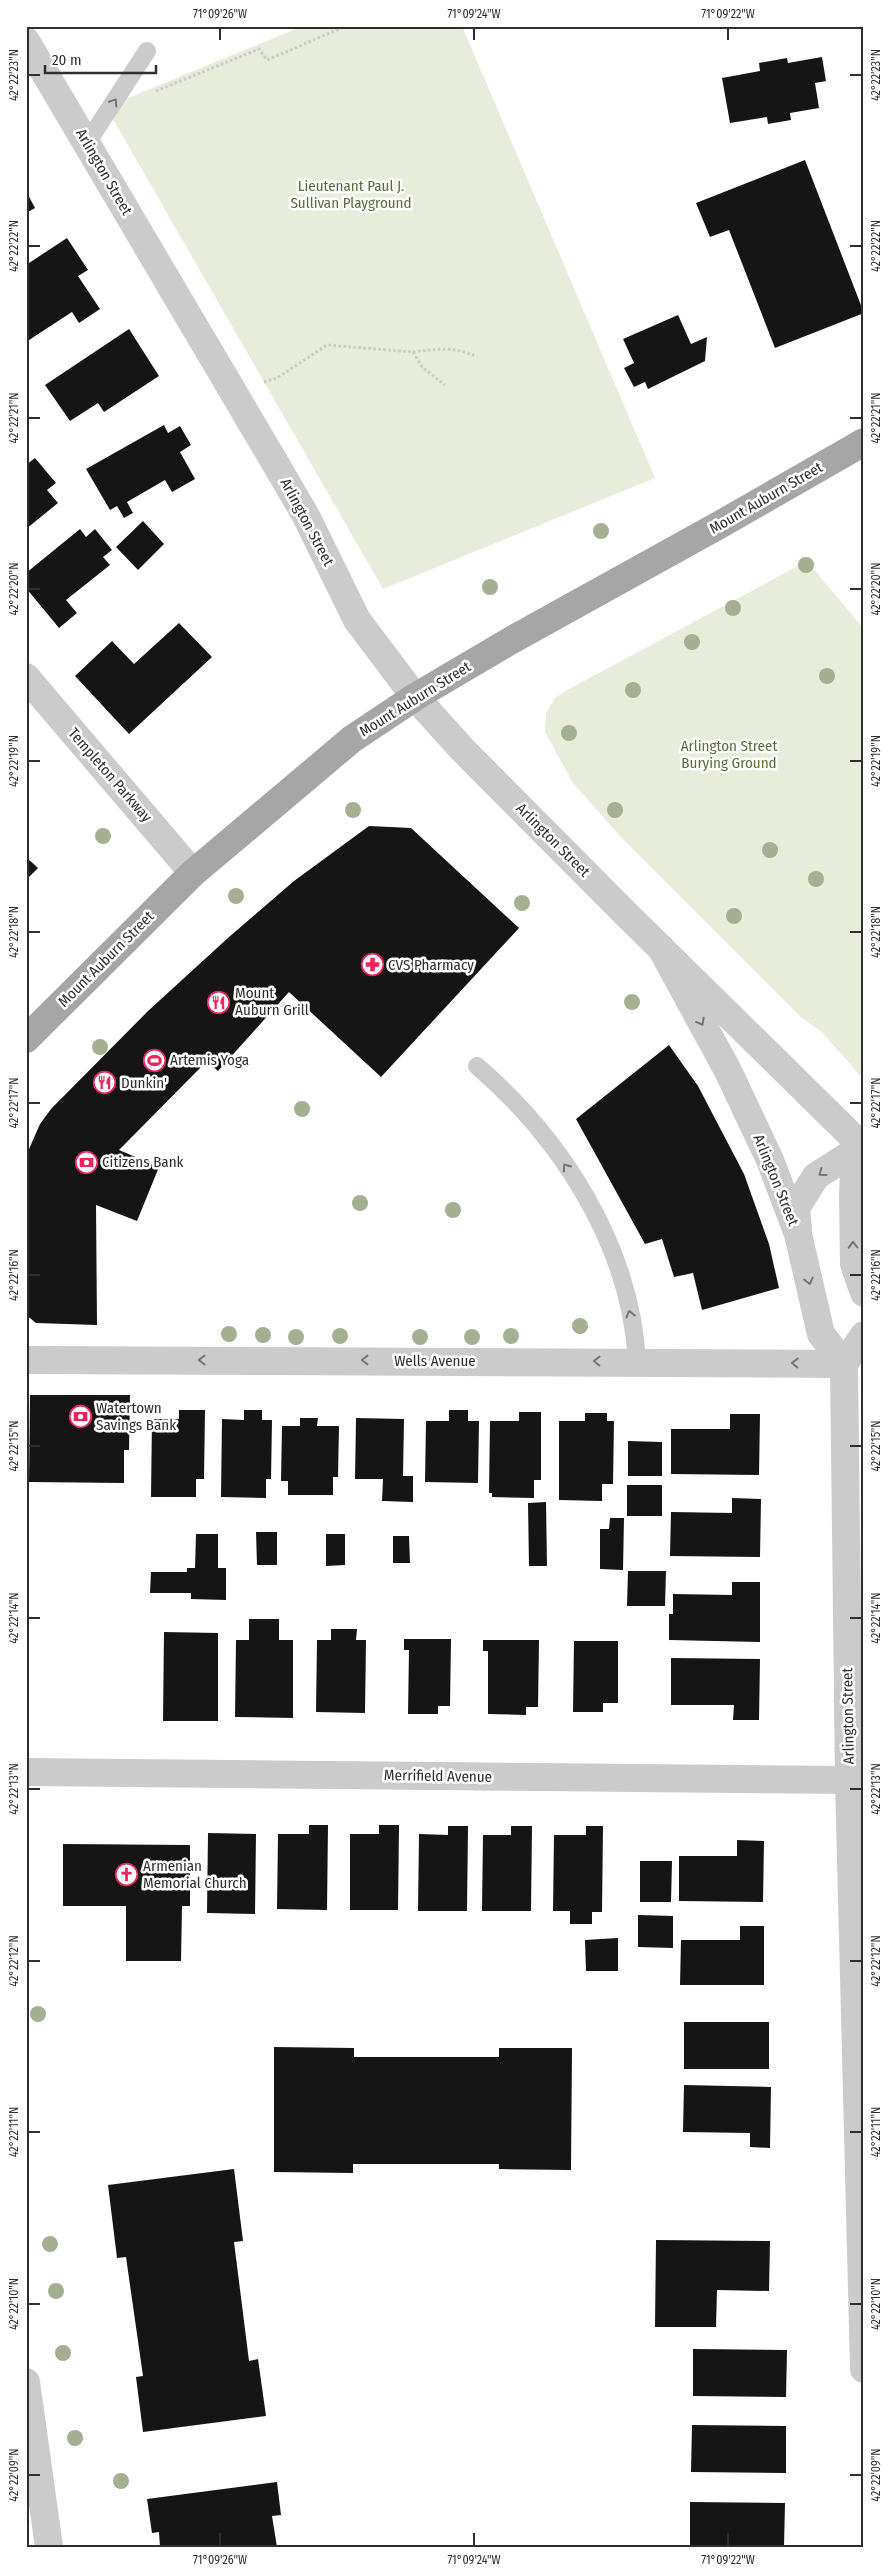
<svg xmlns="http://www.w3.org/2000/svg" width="890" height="2573" font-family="'Fira Sans Condensed',sans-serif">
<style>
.green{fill:#e8ecda}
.building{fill:#151515}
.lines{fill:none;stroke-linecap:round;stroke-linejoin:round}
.path{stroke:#cbcbcb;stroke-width:3;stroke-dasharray:2.5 2.5;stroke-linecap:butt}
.service{stroke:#cbcbcb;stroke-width:18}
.minor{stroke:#cbcbcb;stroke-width:28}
.tertiary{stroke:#cbcbcb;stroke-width:28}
.primary{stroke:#a6a6a6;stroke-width:28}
.tree{fill:#a5af92}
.oneway{stroke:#757575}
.ticks{fill:none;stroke:#2e2e2e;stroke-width:2}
.labels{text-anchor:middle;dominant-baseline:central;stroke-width:5;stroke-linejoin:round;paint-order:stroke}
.street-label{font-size:15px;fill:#2e2e2e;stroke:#fff}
.park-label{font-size:15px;fill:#5b6d38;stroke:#fff}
.poi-label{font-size:15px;fill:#2e2e2e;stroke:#fff;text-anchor:start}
.neatline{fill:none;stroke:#2e2e2e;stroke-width:2}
.ticks-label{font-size:12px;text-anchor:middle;fill:#2e2e2e}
</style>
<rect width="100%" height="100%" fill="#fff"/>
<path class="green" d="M303 26H462L655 478 383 589 106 107Z
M807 561 864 629V1080L821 1031 802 1018 620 836 573 783 545 732 546 713 555 698 569 689Z"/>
<path class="building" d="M822 57 826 81 815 83 819 108 790 113 791 120 768 124 767 117 730 123 722 78 760 71 759 63 787 58 788 63Z
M805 160 864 313 775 348 729 230 710 237 696 203Z
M26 191 35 208 26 213Z
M67 238 88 270 78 276 100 309 79 323 72 312 26 342V265Z
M678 315 691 344 707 337 705 361 648 389 645 382 634 387 624 368 634 363 623 339Z
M129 329 159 376 104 412 98 403 70 421 45 385Z
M164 425 168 433 180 426 191 445 180 452 195 479 172 492 165 480 127 502 133 513 124 518 117 506 110 510 86 469Z
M35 458 56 483 47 490 58 503 26 529V465Z
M143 521 164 544 138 570 116 547Z
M80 529 86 537 95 529 112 550 103 557 110 565 66 600 77 613 59 628 26 588V573Z
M179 623 212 657 129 734 75 676 112 641 134 664Z
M369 826 411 828 519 928 381 1077 289 992 218 1071 207 1061 119 1150 159 1167 137 1221 96 1205 97 1325 36 1323 26 1315V1156L40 1124 51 1109 148 1011 229 937 294 881Z
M26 857 38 868 26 880Z
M669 1045 698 1086 744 1174 769 1244 779 1288 702 1310 693 1273 674 1277 662 1239 645 1244 576 1119Z
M30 1395H130L129 1450H124V1483L29 1482Z
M179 1410H205L204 1479H196V1497H151L152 1419H179Z
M244 1410H262V1420H272L271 1479H266V1498L221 1497 222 1419 244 1420Z
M449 1410H468V1421H479L478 1483 425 1482 426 1421H449Z
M519 1412H541V1480H534V1498L492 1497V1493H489L490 1421H519Z
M585 1413H607V1421H614L613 1484H602V1501L559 1500V1421H585Z
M730 1414H760L759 1475 671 1474V1429H730Z
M300 1418H318L317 1426H339L338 1477H333V1495H288V1481H281L282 1426H300Z
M356 1418 404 1419 403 1476H413V1502L382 1501 383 1479H355Z
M628 1441 662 1442V1476H628Z
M627 1485H662V1516H627Z
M732 1498 761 1499 760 1557 670 1556 671 1512 732 1513Z
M546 1502 547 1566H529L528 1503Z
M610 1518H624L623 1570 600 1569V1529H609Z
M256 1532H277V1565H257Z
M196 1534H218V1568H226V1600L191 1599V1593H150L151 1572H187V1568H195Z
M326 1534H345V1565L326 1566Z
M393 1536H409L410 1563H393Z
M628 1571H666L665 1606H627Z
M732 1582H760V1642L669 1640V1614H673V1594L732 1595Z
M249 1619H279V1640H293V1718L235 1717 236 1640H249Z
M331 1629H357L356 1640H366L365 1713 316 1712 317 1640H331Z
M164 1632 218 1633V1721H163Z
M404 1639H451L450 1706H438V1714H408L409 1650H404Z
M483 1640H539L538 1707H526V1715L488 1714V1651H483Z
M574 1641H618V1703H603V1712H573Z
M671 1658 760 1659 759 1720H733L734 1705H671Z
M309 1825H328L327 1910 277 1909 278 1834H309Z
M379 1825H399L398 1910H350V1834H379Z
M448 1826H468L467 1911H418L419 1834 448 1835Z
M511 1826H532L531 1911H482L483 1835H511Z
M586 1826H603L602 1912H592V1924H570V1911H553L554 1835H586Z
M208 1833 256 1834 255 1914 207 1913Z
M737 1840 764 1841 763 1902 679 1901V1856H737Z
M63 1844 190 1845V1906H182L181 1961H126V1906H63Z
M640 1861H672L671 1902H640Z
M638 1915 673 1916V1948L638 1947Z
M740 1926H764V1985H680L681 1940H740Z
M618 1938V1971H586L585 1940Z
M684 2022H769V2069H684Z
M274 2047 354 2048V2057H499V2048H572L571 2170 499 2169V2164H353V2173L274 2172Z
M684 2085 771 2087 770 2148 750 2147V2133L683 2132Z
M234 2169 243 2241 234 2242 249 2361 258 2359 266 2416 143 2432 136 2377 143 2376 126 2257 117 2258 108 2185Z
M656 2240 770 2241 769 2291 717 2290 716 2327H655Z
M693 2349 787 2350 786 2397 693 2396Z
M692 2425 786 2426V2473L691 2472Z
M277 2482 281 2515 272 2516 277 2547H160L159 2532 152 2533 147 2499Z
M690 2502 785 2503 784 2547H690Z"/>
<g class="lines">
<path class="path" d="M156 91 259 49 267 60 346 26
M413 352C436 349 456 346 477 357
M264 382 277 378 327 345 413 352 422 367 445 385"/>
<path class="service" d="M87 143 147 51
M477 1066C563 1140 631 1247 637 1362"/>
<path class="minor" d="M26 677 193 873
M26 1360 844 1364
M26 1772 849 1780
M26 2382 49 2547"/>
<path class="tertiary" d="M26 41 281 473 306 516 357 620 415 697 462 749 627 915 864 1148
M661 948 728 1071 770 1160 798 1234 821 1334 844 1364 849 1780 864 2369
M862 1147 854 1171 853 1194 854 1264 864 1293
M798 1229 796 1208 816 1176 862 1147
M844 1364 864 1335"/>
<path class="primary" d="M26 1039 193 873 352 739 415 697 510 641 721 524 864 442"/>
</g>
<g class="tree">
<circle cx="601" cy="531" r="8"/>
<circle cx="806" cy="565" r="8"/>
<circle cx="490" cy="587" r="8"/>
<circle cx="733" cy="608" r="8"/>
<circle cx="692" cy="642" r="8"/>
<circle cx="827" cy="676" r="8"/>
<circle cx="633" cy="690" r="8"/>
<circle cx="569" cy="733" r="8"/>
<circle cx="353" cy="810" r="8"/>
<circle cx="615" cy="810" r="8"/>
<circle cx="103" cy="836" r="8"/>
<circle cx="770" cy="850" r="8"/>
<circle cx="816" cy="879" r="8"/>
<circle cx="236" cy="896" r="8"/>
<circle cx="522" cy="903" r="8"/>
<circle cx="734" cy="916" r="8"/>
<circle cx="632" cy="1002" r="8"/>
<circle cx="100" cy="1047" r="8"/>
<circle cx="302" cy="1109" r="8"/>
<circle cx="360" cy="1203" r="8"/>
<circle cx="453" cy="1210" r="8"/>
<circle cx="580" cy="1326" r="8"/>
<circle cx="229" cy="1334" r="8"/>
<circle cx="263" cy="1335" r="8"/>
<circle cx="340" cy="1336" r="8"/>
<circle cx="511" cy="1336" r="8"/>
<circle cx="296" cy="1337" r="8"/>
<circle cx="420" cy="1337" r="8"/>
<circle cx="472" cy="1337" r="8"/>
<circle cx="38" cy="2014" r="8"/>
<circle cx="50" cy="2244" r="8"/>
<circle cx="56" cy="2291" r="8"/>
<circle cx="63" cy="2353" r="8"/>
<circle cx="75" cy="2438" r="8"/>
<circle cx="121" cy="2481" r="8"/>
</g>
<defs><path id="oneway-chevron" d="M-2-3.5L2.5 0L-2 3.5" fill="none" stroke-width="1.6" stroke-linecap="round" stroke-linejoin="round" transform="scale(1.25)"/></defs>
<g class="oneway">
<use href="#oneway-chevron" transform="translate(114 102) rotate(-57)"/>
<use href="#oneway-chevron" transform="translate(701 1022) rotate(61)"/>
<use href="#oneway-chevron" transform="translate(566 1167) rotate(-125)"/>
<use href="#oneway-chevron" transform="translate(822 1173) rotate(144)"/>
<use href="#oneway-chevron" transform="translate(853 1245) rotate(-91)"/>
<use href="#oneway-chevron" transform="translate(809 1281) rotate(77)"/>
<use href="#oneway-chevron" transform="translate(630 1314) rotate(-104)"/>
<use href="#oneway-chevron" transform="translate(202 1360) rotate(-180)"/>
<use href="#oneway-chevron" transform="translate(365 1360) rotate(-180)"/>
<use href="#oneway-chevron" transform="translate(597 1361) rotate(-179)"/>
<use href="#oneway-chevron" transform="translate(795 1363) rotate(-179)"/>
</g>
<path class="ticks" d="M220 28V40M474 28V40M728 28V40M28 75H40M850 75H862M28 246H40M850 246H862M28 418H40M850 418H862M28 589H40M850 589H862M28 761H40M850 761H862M28 932H40M850 932H862M28 1103H40M850 1103H862M28 1275H40M850 1275H862M28 1446H40M850 1446H862M28 1618H40M850 1618H862M28 1789H40M850 1789H862M28 1961H40M850 1961H862M28 2132H40M850 2132H862M28 2304H40M850 2304H862M28 2475H40M850 2475H862M220 2533V2546M474 2533V2546M728 2533V2546"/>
<defs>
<symbol id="pharmacy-ring" viewBox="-11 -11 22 22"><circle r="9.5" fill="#fff" stroke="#f3225b" stroke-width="1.5"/><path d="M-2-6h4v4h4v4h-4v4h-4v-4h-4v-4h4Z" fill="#f3225b"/></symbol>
<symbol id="restaurant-ring" viewBox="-11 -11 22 22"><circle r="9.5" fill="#fff" stroke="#f3225b" stroke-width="1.5"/><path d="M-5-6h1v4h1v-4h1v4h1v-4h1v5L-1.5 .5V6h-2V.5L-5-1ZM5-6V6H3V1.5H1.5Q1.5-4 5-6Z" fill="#f3225b"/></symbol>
<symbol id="stadium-ring" viewBox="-11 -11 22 22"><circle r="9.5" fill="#fff" stroke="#f3225b" stroke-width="1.5"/><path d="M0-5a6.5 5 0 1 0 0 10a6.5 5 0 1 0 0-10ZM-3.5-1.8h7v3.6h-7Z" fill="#f3225b"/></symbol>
<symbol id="bank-ring" viewBox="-11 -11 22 22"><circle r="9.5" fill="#fff" stroke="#f3225b" stroke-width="1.5"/><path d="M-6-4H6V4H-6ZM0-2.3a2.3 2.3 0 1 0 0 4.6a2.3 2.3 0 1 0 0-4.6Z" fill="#f3225b"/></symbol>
<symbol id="church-ring" viewBox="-11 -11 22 22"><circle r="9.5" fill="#fff" stroke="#f3225b" stroke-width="1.5"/><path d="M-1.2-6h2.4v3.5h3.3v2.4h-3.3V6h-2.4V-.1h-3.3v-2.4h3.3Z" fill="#f3225b"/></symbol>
</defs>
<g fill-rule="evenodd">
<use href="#pharmacy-ring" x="360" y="952" width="25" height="25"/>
<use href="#restaurant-ring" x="206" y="990" width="25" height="25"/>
<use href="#stadium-ring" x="142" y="1048" width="25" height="25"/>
<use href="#restaurant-ring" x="92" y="1070" width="25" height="25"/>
<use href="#bank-ring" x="74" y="1150" width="25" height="25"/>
<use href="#bank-ring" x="68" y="1404" width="25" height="25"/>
<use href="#church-ring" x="114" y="1862" width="25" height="25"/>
</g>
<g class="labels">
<g class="street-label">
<text transform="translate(104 172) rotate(60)">Arlington Street</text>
<text transform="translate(766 498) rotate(-30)">Mount Auburn Street</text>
<text transform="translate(307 522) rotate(62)">Arlington Street</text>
<text transform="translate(415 699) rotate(-32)">Mount Auburn Street</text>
<text transform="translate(110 775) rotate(49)">Templeton Parkway</text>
<text transform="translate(553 840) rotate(45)">Arlington Street</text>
<text transform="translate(106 959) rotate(-45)">Mount Auburn Street</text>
<text transform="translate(776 1180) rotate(68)">Arlington Street</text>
<text x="435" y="1361">Wells Avenue</text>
<text transform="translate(848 1716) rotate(-91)">Arlington Street</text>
<text transform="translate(438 1776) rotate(1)">Merrifield Avenue</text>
</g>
<g class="park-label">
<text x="351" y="186">Lieutenant Paul J.<tspan x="351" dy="17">Sullivan Playground</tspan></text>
<text x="729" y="746">Arlington Street<tspan x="729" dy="17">Burying Ground</tspan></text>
</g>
<g class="poi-label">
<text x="388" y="965">CVS Pharmacy</text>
<text x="235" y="993">Mount<tspan x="235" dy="17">Auburn Grill</tspan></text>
<text x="170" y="1060">Artemis Yoga</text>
<text x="121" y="1083">Dunkin'</text>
<text x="102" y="1162">Citizens Bank</text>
<text x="96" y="1408">Watertown<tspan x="96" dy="17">Savings Bank</tspan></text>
<text x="143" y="1866">Armenian<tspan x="143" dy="17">Memorial Church</tspan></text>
</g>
</g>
<rect width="890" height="2573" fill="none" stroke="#ffffff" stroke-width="55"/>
<path d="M45 65v8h111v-8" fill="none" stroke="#2e2e2e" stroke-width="2.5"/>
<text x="52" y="65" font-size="15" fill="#2e2e2e" stroke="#ffffff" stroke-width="4" paint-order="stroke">20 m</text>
<rect x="28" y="28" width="834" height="2518" class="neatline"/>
<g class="ticks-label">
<text x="220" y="18">71°09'26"W</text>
<text x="474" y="18">71°09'24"W</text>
<text x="728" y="18">71°09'22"W</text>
<text transform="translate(14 75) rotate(-90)" y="4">42°22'23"N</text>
<text transform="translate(876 75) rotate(-90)" y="4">42°22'23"N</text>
<text transform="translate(14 246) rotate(-90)" y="4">42°22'22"N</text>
<text transform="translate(876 246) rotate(-90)" y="4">42°22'22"N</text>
<text transform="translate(14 418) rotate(-90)" y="4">42°22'21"N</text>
<text transform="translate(876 418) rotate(-90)" y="4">42°22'21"N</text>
<text transform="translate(14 589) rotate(-90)" y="4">42°22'20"N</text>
<text transform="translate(876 589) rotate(-90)" y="4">42°22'20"N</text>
<text transform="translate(14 761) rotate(-90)" y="4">42°22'19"N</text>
<text transform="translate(876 761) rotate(-90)" y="4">42°22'19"N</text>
<text transform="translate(14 932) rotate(-90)" y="4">42°22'18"N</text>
<text transform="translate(876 932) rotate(-90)" y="4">42°22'18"N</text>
<text transform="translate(14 1103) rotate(-90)" y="4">42°22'17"N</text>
<text transform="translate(876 1103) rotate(-90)" y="4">42°22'17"N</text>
<text transform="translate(14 1275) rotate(-90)" y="4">42°22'16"N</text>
<text transform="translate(876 1275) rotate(-90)" y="4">42°22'16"N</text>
<text transform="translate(14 1446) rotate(-90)" y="4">42°22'15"N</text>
<text transform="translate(876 1446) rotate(-90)" y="4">42°22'15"N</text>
<text transform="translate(14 1618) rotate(-90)" y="4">42°22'14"N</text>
<text transform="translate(876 1618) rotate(-90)" y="4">42°22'14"N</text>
<text transform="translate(14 1789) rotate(-90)" y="4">42°22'13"N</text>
<text transform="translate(876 1789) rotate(-90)" y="4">42°22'13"N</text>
<text transform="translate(14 1961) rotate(-90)" y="4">42°22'12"N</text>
<text transform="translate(876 1961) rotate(-90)" y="4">42°22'12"N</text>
<text transform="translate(14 2132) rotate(-90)" y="4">42°22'11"N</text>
<text transform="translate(876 2132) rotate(-90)" y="4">42°22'11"N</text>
<text transform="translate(14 2304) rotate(-90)" y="4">42°22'10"N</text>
<text transform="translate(876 2304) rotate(-90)" y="4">42°22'10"N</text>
<text transform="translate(14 2475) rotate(-90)" y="4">42°22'09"N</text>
<text transform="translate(876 2475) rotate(-90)" y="4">42°22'09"N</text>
<text x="220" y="2564">71°09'26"W</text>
<text x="474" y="2564">71°09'24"W</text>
<text x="728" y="2564">71°09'22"W</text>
</g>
</svg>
